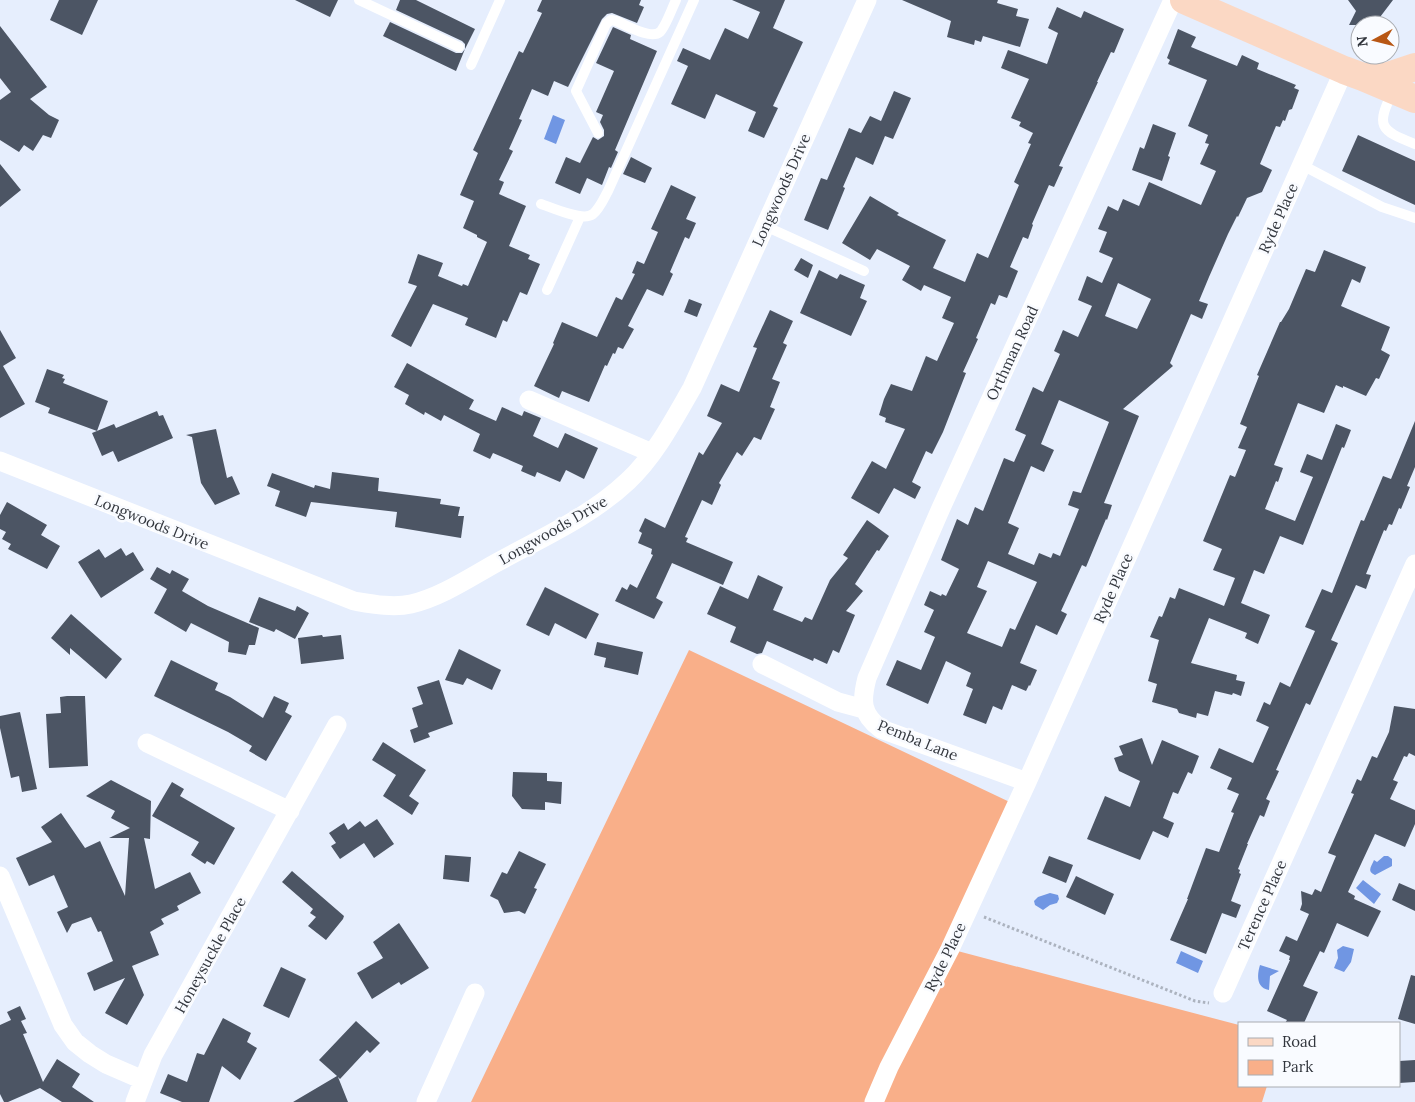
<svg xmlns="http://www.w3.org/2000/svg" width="1415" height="1102" font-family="Lora,serif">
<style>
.green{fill:#f9af89}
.water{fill:#7096e3}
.building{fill:#4c5564;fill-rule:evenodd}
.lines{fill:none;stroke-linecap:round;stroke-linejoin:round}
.path{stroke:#acb3bf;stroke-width:3;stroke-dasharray:2.5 2.5;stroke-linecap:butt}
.service{stroke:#fff;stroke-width:10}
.minor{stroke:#fff;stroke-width:19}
.secondary{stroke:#fbd8c4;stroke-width:28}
.labels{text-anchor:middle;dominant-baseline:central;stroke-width:5;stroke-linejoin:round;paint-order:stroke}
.street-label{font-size:15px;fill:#32363d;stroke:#f9fbff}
</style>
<rect width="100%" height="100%" fill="#e6eefd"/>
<path class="green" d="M689 650 1016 805 950 949 1239 1025V1086H1267L1262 1102H471Z"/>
<path class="water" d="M553 115 565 120 556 144 544 139Z
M1384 856H1388L1392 859V866L1375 875C1366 871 1372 866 1374 860L1377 862Z
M1363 880 1381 894 1374 904 1356 888Z
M1050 893 1058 895 1059 899 1057 903 1050 905 1043 910 1035 905 1034 901 1038 897Z
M1343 946 1354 949 1351 962 1344 972 1334 968 1338 958 1337 950Z
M1181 951 1203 961 1198 973 1176 963Z
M1260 965 1279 971 1270 976 1269 990C1256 988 1257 975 1260 965Z"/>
<path class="building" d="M59 0H98L82 35 50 20Z
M295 0H338L330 17Z
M400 0H416L475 29 465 49V44L462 41 396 10Z
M542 0H641L639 5 644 7 637 23 612 13 607 14 602 19 568 87 554 81 548 96 532 89 519 119 522 120 509 149 513 151 499 180 504 182 499 194 526 206 509 246 530 255 528 259 540 264 527 295 520 292 507 322 503 320 496 338 465 325 468 318 433 304 411 347 391 336 417 286 408 283 418 254 443 263 438 276 462 286 463 284 468 286 487 242 477 237V235L463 228 474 201 460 195 478 153 473 150 519 51 523 53 542 13 537 11Z
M732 0H785L773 28 803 42 773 106 778 108 764 138 748 131 756 112 716 94 705 119 671 104 688 66 677 61 683 48 710 60 725 28 748 39 760 12Z
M902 0H998L997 3 1018 9 1016 16 1029 19 1020 47 983 36 981 42 975 40 974 45 947 37 951 21Z
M1348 0H1393L1374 25H1349L1356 11Z
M1057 7 1081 18 1084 11 1124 29 1114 53 1111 52 1097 82H1098L1059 166 1063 167 1054 187 1049 185 1032 224 1033 225 1028 239 1023 237 1010 267 1018 271 1007 298 999 295 995 305 991 303 976 338 978 339 963 372 966 373 943 432 932 454 926 451 912 482 921 487 915 499 894 488 879 514 851 498 872 461 886 469 905 429 885 422 886 418 879 415 884 399 891 384 912 391 926 356 937 361 954 323 942 318 951 297 924 285 921 291 902 280 910 266 877 249 870 260 842 243 870 196 899 213 897 215 946 240 933 268 965 282 977 253 988 258 1019 185 1014 182 1031 144 1028 143 1033 133 1019 126 1021 122 1011 118 1029 79 1001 68 1008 50 1047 64 1058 33 1048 28Z
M390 22 456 53H462L465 49 456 71 383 36Z
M0 26 47 87 30 99 49 115 59 120 51 138 43 135 33 151 24 145 19 152 0 140V100L11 92 0 78Z
M613 27 631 35 630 39 657 51 615 150 618 152 611 168 609 167 602 185 587 178 580 194 555 183 566 157 580 163 593 137 598 140 604 136V130L600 122 603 115 596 112 614 71 596 63Z
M1178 29 1196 37 1191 47 1237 66 1242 55 1259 63 1257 69 1296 85 1294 88 1299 90 1292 109 1289 110 1285 121 1283 120 1280 127 1276 126 1260 164 1272 170 1262 192 1247 198 1238 217 1237 216 1228 234 1209 277 1199 301 1208 304 1202 319 1191 314 1170 363 1173 366 1123 409 1139 416 1104 503 1112 505 1107 520 1106 519 1086 567 1082 565 1061 611 1067 614 1057 635 1036 625 1020 663 1037 670 1030 686 1029 685 1026 691 1012 685 1002 710 993 706 986 724 963 715 973 689 966 686 971 673 946 661 928 704 886 685 897 660 921 670 935 637 924 632 934 610 924 605 930 591 941 596 942 594 946 596 959 569 941 560 957 519 968 525 975 507 983 511 1004 458 1014 462 1026 435 1015 430 1033 387 1043 392 1060 354 1054 351 1063 330 1078 337 1092 306 1078 300 1087 276 1102 283 1113 258 1099 252 1107 232 1098 229 1108 206 1118 211 1123 199 1139 206 1149 182 1201 205 1216 171 1200 164 1209 144 1205 143 1208 135 1188 126 1207 80 1168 64 1170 60 1167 58ZM1118 283 1151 299 1137 329 1105 316ZM1059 400 1109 422 1081 493 1073 491 1068 505 1079 509 1060 556 1053 553 1051 558 1039 553 1034 565 1008 554 1019 528 1008 523 1031 466 1044 472 1054 450 1041 444ZM988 561 1037 582 1015 630 1010 628 1002 647 967 633 987 591 977 587Z
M894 91 911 98 893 139 885 136 873 165 856 157 843 187 845 188 828 230 804 220 821 178 827 180 849 128 861 133 870 116 881 121Z
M1153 124 1176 133 1168 156 1170 157 1162 181 1132 170 1140 147 1144 149Z
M1358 135 1415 161V205L1342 171Z
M631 157 652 168 645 183 623 174Z
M0 164 21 190 0 207Z
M671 185 696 197 686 219 696 223 689 239 685 237 670 272 673 274 663 296 647 289 628 326 634 329 623 349 618 347 615 354 613 353 607 366 605 365 589 402 562 391 559 398 534 386 554 344 553 343 562 322 597 337 616 297 622 300 635 274 632 273 637 261 644 264 658 232 651 229Z
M1324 250 1366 267 1360 283 1352 279 1341 306 1390 327 1381 350 1390 355 1379 379 1376 378 1366 396 1343 386V388L1336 385 1324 413 1298 403 1274 465 1283 468 1278 482 1276 481 1265 509 1295 521 1313 477 1300 472 1307 454 1322 460 1336 424 1351 430 1344 448 1342 447 1303 545 1280 536 1264 574 1254 570 1241 603 1270 615 1258 644 1245 638 1247 633 1209 618 1191 663 1237 675 1236 680 1245 682 1241 696 1233 693 1232 695 1215 691 1208 716 1197 713 1196 718 1179 713 1177 709 1152 702 1157 684 1148 681 1159 640 1150 637 1159 616 1162 617 1170 597 1175 599 1179 588 1224 606 1235 578 1213 570 1222 549 1203 541 1230 475 1235 477 1246 450 1238 448 1247 427 1240 424 1259 376 1257 375 1280 322H1281L1289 309 1306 269 1315 272Z
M801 258 813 265 808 278 794 270Z
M819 270 837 279 840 274 865 285 860 298 867 301 851 336 800 313Z
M689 299 702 304 697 317 684 312Z
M770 310 793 321 783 343 787 345 772 379 780 382 770 407 775 409 761 440 754 437 742 456 737 452 719 483 721 485 712 505 702 500 685 537 688 538 686 542 733 562 723 585 672 563 656 598 663 602 654 619 615 601 622 587 627 590 630 584 637 588 653 555 651 554 652 549 638 543 642 533 639 531 645 518 665 528 699 452 703 455 722 423 707 416 721 384 739 392 757 348 753 347Z
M0 330 16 358 3 366 25 404 0 418Z
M407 363 474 400 469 409 496 421 502 407 522 416 524 411 541 418 533 436 558 448 565 433 598 448 584 479 566 470 560 482 537 472 535 477 521 471 523 466 493 453 490 459 473 451 480 434 444 415 441 421 425 412 424 415 405 404 409 395 394 387Z
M47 369 64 375 62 378 65 379 63 383 108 401 97 431 48 413 50 408 35 402Z
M157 411 159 416 163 415 173 438 118 462 113 451 102 456 92 433 114 424 116 428Z
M1415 421V467L1407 486 1410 487 1401 509 1399 508 1392 525 1389 524 1386 531 1384 530 1366 574 1371 575 1366 589 1356 585 1331 640 1338 643 1310 705 1306 703 1276 770 1279 771 1266 799 1270 801 1264 817 1260 815 1247 844H1248L1238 869 1240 870 1239 873 1241 874 1231 901 1241 905 1236 918 1222 913 1206 954 1170 940 1188 899H1187L1206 848 1219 852 1234 813 1231 812 1239 794 1227 789 1232 778 1210 768 1219 748 1253 763 1269 727 1256 721 1264 702 1270 705 1280 682 1290 687 1315 631 1305 627 1322 589 1332 593 1361 520 1364 521 1383 476 1391 479Z
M216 429 227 478 232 476 240 494 215 505 201 483 192 437 186 435Z
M332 472 379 478 378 491 441 499 440 504 460 507 458 516H464L461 538 395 527 397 512 311 502 306 517 275 506 280 491 267 486 272 473 314 488 315 485 330 489Z
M7 502 47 525 41 535 60 546 47 569 8 549 11 544 2 539 6 532 0 529V515Z
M867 520 889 536 879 551 877 550 855 584 863 591 846 611 855 615 839 653 833 650 827 664 814 658 813 661 767 641 762 653 757 654 730 642 736 627 707 614 720 586 748 599 758 575 783 587 773 610 802 622 805 617 812 620 830 580 848 558 843 555Z
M121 548 126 556 133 552 144 570 101 598 78 562 99 549 105 558Z
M157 567 170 574 172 570 189 579 182 591 208 606 259 628 255 645H249L246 655 228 652 229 642 191 623 186 632 154 613 167 589 150 579Z
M545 587 599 614 586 639 555 623 549 636 526 625Z
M259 597 295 611 297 606 309 613 295 639 276 629 274 632 249 622Z
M71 614 122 659 106 679 70 648V655L51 638Z
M322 635 323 637 341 635 344 659 301 664 298 638Z
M597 642 643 652 638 675 604 667 606 658 594 655Z
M459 649 501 670 492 690 467 678 463 685 445 680Z
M171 660 218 683 215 690 230 697 263 718 274 696 289 703 285 712 292 716 266 761 249 751 252 746 228 732 154 696Z
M439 680 453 724 428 733 430 737 414 743 410 730 418 727 412 708 423 704 417 687Z
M67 696H85L88 766 49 768 46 714 61 713 60 697Z
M1394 706 1415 709V756L1409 753 1407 757 1404 756 1393 780 1398 782 1390 799 1415 810V824L1405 847 1375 834 1348 892 1355 896 1354 899 1381 911 1368 937 1337 923 1324 953 1320 951 1303 986 1318 992 1304 1023H1285L1287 1020 1267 1011 1290 960H1289L1290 956 1279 951 1286 936 1297 941 1309 914 1300 910 1302 904 1301 891 1312 895 1315 889 1321 892 1336 856 1328 853 1354 794 1351 793 1357 779 1361 781 1372 756 1377 758 1389 732Z
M20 712 37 789 22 792 19 776 11 778 0 728V716Z
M1142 738 1152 765 1162 740 1199 756 1192 774 1188 772 1178 794 1173 792 1163 818 1174 823 1168 838 1153 831 1140 860 1087 839 1105 796 1130 807 1140 781 1119 771 1114 758 1123 755 1119 746Z
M383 742 426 770 409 796 419 803 412 815 383 796 396 775 372 760Z
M513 772 547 773V781L562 782 561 804 545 802V810L522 809 512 796Z
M111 780 151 801 150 839 144 838 155 889 190 872 201 893 177 906 179 910 161 919 164 924 150 932 159 955 132 966 144 995 127 1025 105 1013 125 978 94 991 87 973 113 961 101 931 98 932 91 917 72 924 67 933 57 912 68 907 54 875 29 886 16 858 52 842 41 827 61 813 85 848 100 841 125 896 129 838H109L130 828 111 818 115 811 86 796Z
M172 782 184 789 180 796 235 828 214 865 207 861 205 864 191 855 199 842 152 816Z
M377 819 394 844 374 858 364 843 340 859 331 846 336 843 329 833 344 823 348 830 360 821 365 827Z
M519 851 546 864 534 888 537 889 525 914 519 911 504 913 498 900 490 896 502 872 507 874Z
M445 855 471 857 469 882 443 879Z
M1049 856 1073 865 1066 883 1042 873Z
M292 871 344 916 343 919 326 940 308 926 316 917 310 913 313 909 282 882Z
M1076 876 1114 894 1105 915 1066 897Z
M1399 883 1415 890V911L1392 900Z
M399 923 429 968 401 985 399 982 372 999 357 973 383 958 373 942Z
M281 967 306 979 289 1018 263 1006Z
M1411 975 1415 976V1024L1398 1019Z
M20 1006 26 1019 21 1021 27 1033 23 1034 43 1082 57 1059 80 1074 72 1087 94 1102H62L40 1088 8 1102H4L0 1094V1025L11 1020 7 1012Z
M223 1018 251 1033 247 1042 257 1048 240 1080 222 1066 209 1102H182L160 1093 168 1074 187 1082 197 1053 204 1055Z
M356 1021 380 1043 370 1053 367 1050 340 1079 338 1077 348 1102H293L337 1076 319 1060Z
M1415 1060V1082L1399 1083V1061Z"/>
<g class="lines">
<path class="path" d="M984 917 1195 1001 1209 1003"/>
<path class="service" d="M359 0 459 47
M471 65 500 0
M1393 91C1376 126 1379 130 1415 144
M598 133 576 91 606 24 611 20 616 21C626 25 651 40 660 32 666 26 672 8 676 0
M1302 165 1382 207 1415 218
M541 204C553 208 583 222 593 214 600 208 604 198 608 191L694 0
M765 226 864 271
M547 290 580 217"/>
<path class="minor" d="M529 400 652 453
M0 461 354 601C372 604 393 608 411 604 441 597 469 578 496 563 541 538 590 517 628 481 655 456 674 419 692 388L867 0
M762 664 838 702 864 709
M147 743 290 811
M1027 782 881 729C861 714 861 701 867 678L941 508 1173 0
M0 876 63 1025 75 1042 90 1054 106 1064 143 1080
M1223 993 1415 564
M135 1102 153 1055 337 725
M426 1102 475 993
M874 1102 889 1067 950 949 1027 782 1344 70"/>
<path class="secondary" d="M1184 0 1344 70 1363 77 1415 99
M1365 77 1388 76 1415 67"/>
</g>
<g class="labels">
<g class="street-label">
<text transform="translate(781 190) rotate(-66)">Longwoods Drive</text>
<text transform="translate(1278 218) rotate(-66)">Ryde Place</text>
<text transform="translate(1012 353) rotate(-65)">Orthman Road</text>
<text transform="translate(152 522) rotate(22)">Longwoods Drive</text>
<text transform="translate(553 530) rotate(-30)">Longwoods Drive</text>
<text transform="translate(1113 588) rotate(-66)">Ryde Place</text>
<text transform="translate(918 740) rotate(22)">Pemba Lane</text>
<text transform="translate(1262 905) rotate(-66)">Terence Place</text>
<text transform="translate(210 955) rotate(-61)">Honeysuckle Place</text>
<text transform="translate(945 957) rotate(-64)">Ryde Place</text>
</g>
</g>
<rect x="1238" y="1022" width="162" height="65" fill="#f9fbff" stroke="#a9acb1"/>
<rect x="1248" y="1038" width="25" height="8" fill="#fbd8c4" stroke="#a9acb1"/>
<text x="1282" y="1047" font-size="15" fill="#32363d">Road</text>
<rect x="1248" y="1060" width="25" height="15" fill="#f9af89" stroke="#a9acb1"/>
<text x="1282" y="1072" font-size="15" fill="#32363d">Park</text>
<g transform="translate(1375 40) rotate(263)"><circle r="24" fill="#f9fbff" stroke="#a9acb1"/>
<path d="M0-4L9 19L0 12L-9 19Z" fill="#b85715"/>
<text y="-8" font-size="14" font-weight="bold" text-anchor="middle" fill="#32363d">N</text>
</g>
</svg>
